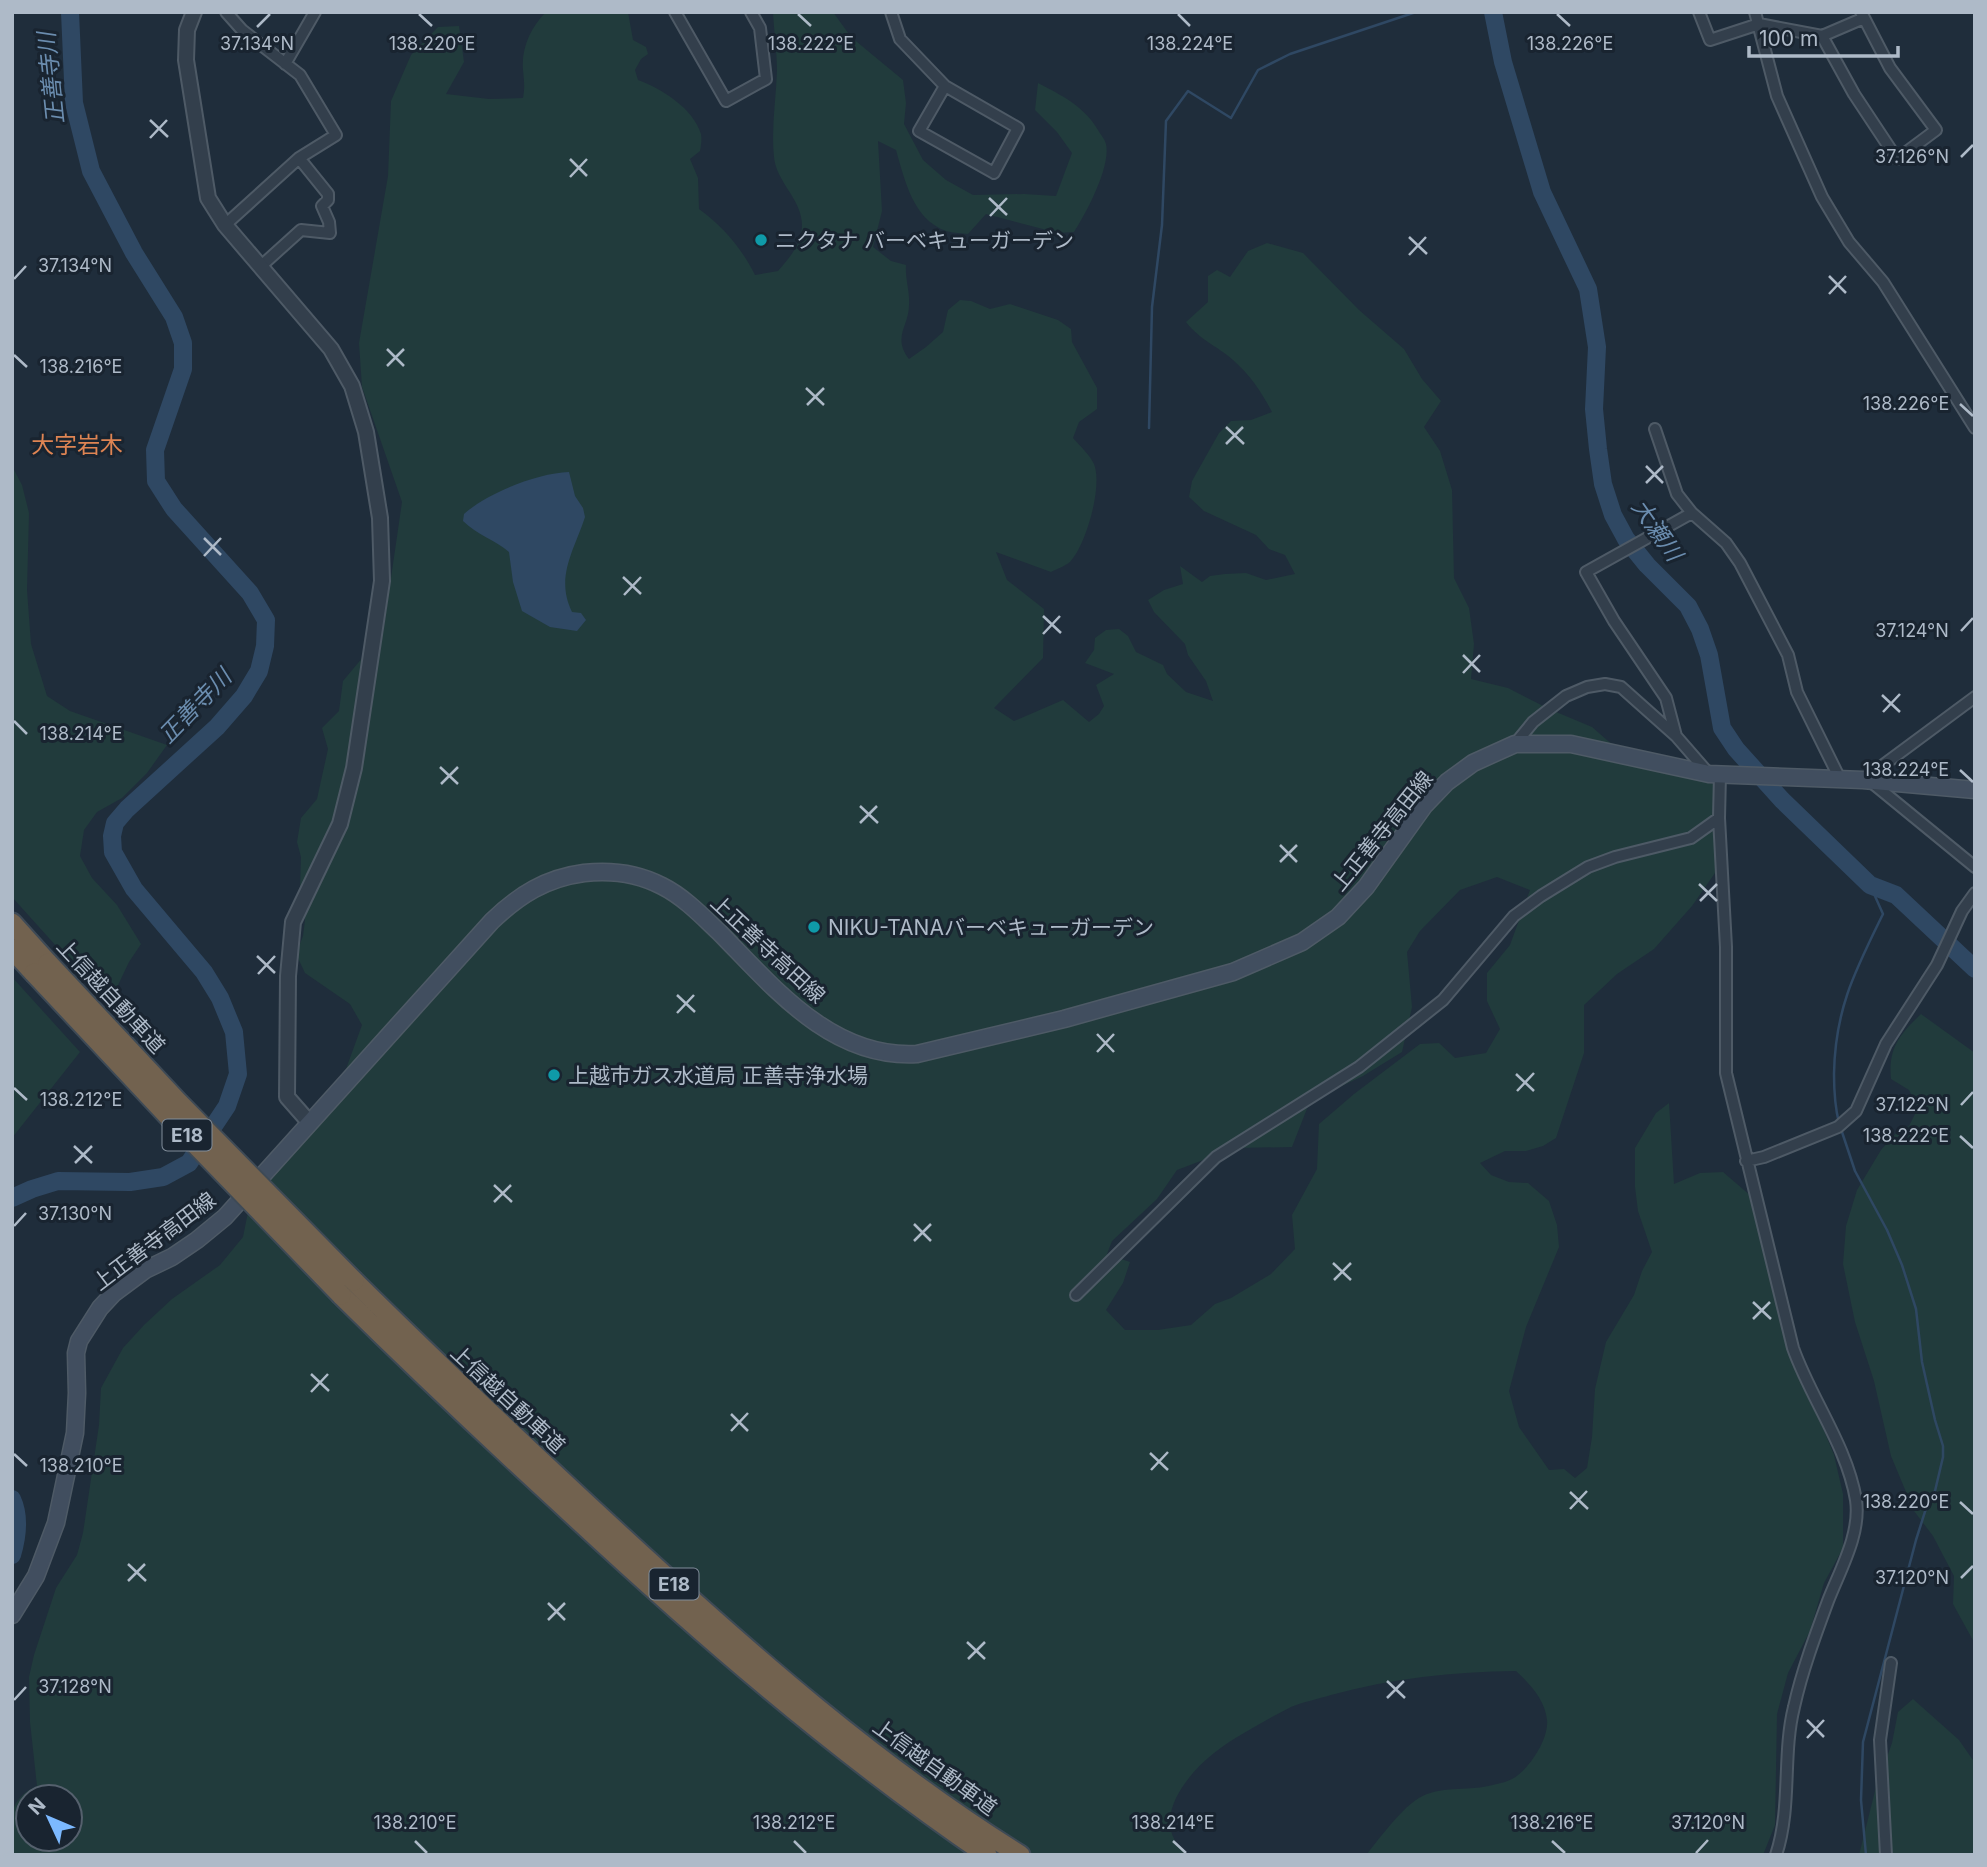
<svg xmlns="http://www.w3.org/2000/svg" width="1987" height="1867" font-family="Inter,'Noto Sans JP',sans-serif">
<style>
.green{fill:#213b3c;fill-rule:evenodd}
.water{fill:#2f4863}
.lines{fill:none;stroke-linecap:round;stroke-linejoin:round}
.stream{stroke:#2f4863;stroke-width:2.5}
.river{stroke:#2f4863;stroke-width:18}
.minor-casing{stroke:#4e5a66;stroke-width:14}
.tertiary-casing{stroke:#4e5a66;stroke-width:18}
.secondary-casing{stroke:#4e5a66;stroke-width:19}
.motorway-casing{stroke:#3e4a56;stroke-width:23}
.minor{stroke:#333f4c;stroke-width:10}
.tertiary{stroke:#333f4c;stroke-width:14}
.secondary{stroke:#414e5f;stroke-width:16}
.motorway{stroke:#72624f;stroke-width:19}
.motorway-bridge-casing{stroke:#3e4a56;stroke-width:23;stroke-linecap:butt}
.motorway-bridge{stroke:#72624f;stroke-width:19}
.ticks{fill:none;stroke:#aebac8;stroke-width:2.5}
.culture-dot{fill:#0f9aa8;stroke:#192430;stroke-width:2.5}
.labels{text-anchor:middle;dominant-baseline:central;stroke-width:6;stroke-linejoin:round;paint-order:stroke}
.shield{fill:#192430;stroke:#818d9a;stroke-width:2}
.shield-label{font-size:19px;font-weight:bold;fill:#aebac8}
.poi-label{font-size:21px;fill:#aebac8;stroke:#192430;text-anchor:start}
.street-label{font-size:21px;fill:#aebac8;stroke:#192430}
.water-label{font-size:23px;font-style:italic;fill:#6b8daf;stroke:#192430}
.neighbourhood-label{font-size:23px;fill:#de8453;stroke:#192430}
.ticks-label{font-size:18px;text-anchor:middle;fill:#aebac8;stroke:#192430;stroke-width:6;stroke-linejoin:round;paint-order:stroke}
</style>
<rect width="100%" height="100%" fill="#1f2d3b"/>
<path class="green" d="M546 12H628L633 40 646 47 648 54 641 59 635 70 638 80C662 89 693 108 701 134 702 139 701 146 700 151L690 159 698 178 699 209C723 226 742 249 755 275L778 271C790 257 802 244 802 225 802 199 776 182 774 157 771 128 776 100 777 71 777 52 774 32 773 12H833L851 37 903 80 906 103 904 124 923 160 946 180 973 195 1024 194 1056 196 1072 153 1057 132 1035 110 1038 83C1061 95 1084 106 1098 130 1100 134 1105 139 1106 144 1111 167 1086 213 1074 232L1058 233 986 214 968 234C961 233 953 233 946 231 913 219 905 181 896 150L878 141 882 211 873 247 891 261 906 265C905 279 910 291 909 305 909 326 892 337 909 359L926 347 943 332 948 310 960 300 971 301 990 309 1010 304 1058 320 1071 329 1072 342 1097 388V409L1079 422 1073 438C1080 446 1090 455 1094 464 1103 486 1086 545 1070 562 1065 566 1057 569 1051 572L996 552 1007 580 1044 609 1043 658 994 708 1014 721 1063 700 1089 722 1099 714 1104 706 1096 685 1114 674 1085 663 1094 650 1095 638 1106 630 1119 629 1128 636 1136 652 1163 665 1167 674 1186 692 1213 701 1206 681 1188 655 1185 644 1154 612 1148 600 1164 590 1183 584 1180 566 1202 582 1210 576 1225 574 1246 573 1266 580 1295 574 1285 555 1269 549 1256 535 1204 511 1189 497 1192 481 1219 433 1231 421 1251 420 1272 412C1261 391 1250 375 1233 360 1216 345 1201 341 1186 322L1208 302V276L1217 270 1230 277 1248 251 1267 243 1303 253 1359 310 1404 349 1422 379 1441 401 1424 427 1440 451 1452 490 1454 578 1469 608 1474 644 1471 679 1508 688 1549 709 1592 727 1615 747 1715 785V873L1692 906 1654 949 1617 974 1584 1005V1053L1556 1138 1543 1146 1526 1151H1505L1480 1163 1491 1175 1509 1182 1528 1183 1549 1201 1557 1225 1559 1247 1526 1327 1509 1391 1519 1427 1549 1470 1564 1469 1575 1478 1587 1468 1592 1437 1595 1389 1606 1342 1634 1295 1642 1271 1652 1252 1638 1211 1635 1187V1148L1656 1113 1669 1103 1674 1184 1700 1173 1723 1172 1751 1196 1783 1329 1807 1396 1821 1423 1834 1455 1843 1494V1548L1824 1583 1810 1631 1788 1673 1777 1714 1775 1825 1763 1855H1366C1381 1837 1406 1801 1427 1794 1449 1786 1475 1791 1497 1784 1502 1783 1508 1781 1512 1779 1529 1770 1549 1739 1547 1720 1545 1700 1530 1684 1516 1671 1453 1672 1392 1678 1331 1695 1318 1699 1303 1702 1291 1707 1275 1715 1259 1724 1244 1733 1216 1749 1191 1769 1176 1798 1165 1822 1169 1838 1187 1855H12C12 1824 4 1801 37 1786L30 1722 29 1677 34 1655 56 1588 77 1555 83 1533 99 1425 101 1388 123 1348 144 1325 172 1299 220 1265 243 1237 251 1197 342 1080 362 1025 350 1004 305 973 296 954 303 936 305 920 300 890 301 857 297 842 301 818 317 799 328 749 322 728 339 711 343 681 383 633 402 502 362 387 359 343 388 176 391 101 411 55 438 27 459 26 464 62 446 94 489 99 523 98C525 88 524 80 523 70 521 48 531 27 546 12ZM1497 877 1530 890 1510 945 1487 973V1001L1500 1029 1486 1053 1455 1058 1439 1043 1420 1044 1354 1094 1319 1124 1317 1169 1292 1215 1295 1249 1271 1274 1231 1298 1215 1304 1191 1325 1158 1330H1125L1106 1310 1123 1283 1130 1262 1107 1254 1112 1241 1157 1199 1177 1170 1235 1148 1292 1147 1310 1101 1363 1076 1402 1052 1412 1007 1407 952 1420 931 1460 890ZM28 1797H70V1839H28Z
M12 466 22 485 29 513 27 590 31 644 47 696 70 711 167 745 147 773 122 798 97 812 84 830 80 856 92 878 117 905 141 944 129 962 111 1000 93 987 12 897Z
M12 977 80 1052 12 1138Z
M1921 1014 1975 1053V1644L1953 1604 1954 1576 1933 1536 1914 1511 1891 1456 1874 1381 1855 1322 1843 1264 1846 1226 1857 1190 1881 1150 1898 1131 1909 1126 1918 1108 1909 1090 1891 1079C1888 1048 1900 1034 1921 1014Z
M1913 1699 1959 1740 1975 1763V1855H1859L1875 1791 1892 1743 1898 1712Z"/>
<path class="water" d="M569 472 575 496 583 508 585 517C574 551 555 577 572 612L581 613 586 620 577 631 550 627 522 611 513 582 509 552C495 540 477 535 463 521L464 514C487 493 538 473 569 472Z"/>
<g class="lines">
<path class="stream" d="M1149 428 1152 307 1162 225 1166 121 1188 91 1231 118 1258 70 1290 54 1416 12
M1839 1123C1835 1107 1834 1090 1834 1074 1835 1009 1855 971 1883 914L1870 885
M1841 1129 1855 1171 1887 1230 1902 1265 1916 1309 1922 1362 1935 1420 1943 1446V1457L1935 1491 1929 1499 1916 1540 1863 1742 1861 1800 1866 1855"/>
<path class="river" d="M1493 12 1503 62 1542 192 1588 289 1597 347 1594 409 1598 449 1603 484 1613 515 1626 539 1647 565 1688 606 1700 629 1709 655 1722 728 1736 749 1782 800 1870 885 1896 895 1975 969
M12 1198 32 1189 58 1181 130 1182 163 1177 189 1163 227 1106 238 1074 234 1032 220 998 204 972 134 889 113 852 112 836 115 823 127 809 217 727 244 696 259 671 265 646 266 620 250 593 174 509 156 481 155 450 183 369V343L174 317 134 253 91 171 74 103 70 12
M12 1499C20 1516 17 1538 12 1555"/>
<defs>
<path id="minor" d="M675 12 726 101 766 79 760 28 751 12
M891 12 900 39 945 86 1018 128 994 173 919 131 945 86
M1699 12 1710 40 1759 24 1822 36 1864 18
M1755 12 1777 96 1822 197 1849 242 1883 282 1975 428
M1822 36 1854 94 1897 159 1936 130 1890 68 1861 12
M285 64 315 12
M225 225 299 158 336 135 300 75 242 30 226 12
M260 267 301 230 330 233 329 222 322 206 328 200V194L299 158
M1655 429 1677 494 1692 513 1726 543 1740 563 1788 655 1797 692 1840 779
M1676 736 1666 698 1614 621 1586 572 1692 513
M1515 744 1533 722 1566 696 1587 687 1605 684 1621 687 1676 736 1709 774
M1720 774 1719 818 1726 947V1073L1793 1348C1811 1399 1847 1446 1856 1500 1861 1534 1840 1570 1828 1601 1815 1636 1802 1671 1794 1707 1782 1755 1792 1807 1776 1855
M1863 780 1975 697
M1870 781 1975 867
M1746 1161 1764 1157 1838 1127 1856 1111 1886 1044 1937 965 1962 911 1975 893
M1076 1295 1216 1157 1359 1067 1443 1000 1514 916 1541 896 1588 867 1615 857 1691 838 1719 818
M1886 1855 1880 1740 1891 1663"/>
<path id="tertiary" d="M194 12 187 30 186 60 208 198 225 225 331 349 352 386 366 432 380 518 382 581 354 768 340 824 293 922 288 976 287 1097 309 1122"/>
<path id="secondary" d="M12 1615 36 1576 56 1523 75 1433 77 1393 76 1353 79 1341 100 1308 114 1293 145 1270 172 1257 197 1240 225 1217 492 921C519 895 546 878 584 873 611 870 639 874 662 886 684 897 702 916 720 933 774 988 832 1059 917 1054L1064 1019 1233 972 1302 942 1338 917 1366 887 1424 806 1447 782 1473 763 1515 744H1571L1709 774 1863 780 1975 790"/>
<path id="motorway" d="M12 923 48 963
M12 949 34 973
M354 1281C443 1369 534 1455 627 1541 750 1654 877 1766 1020 1855
M341 1295C414 1367 488 1437 563 1506 698 1632 835 1751 987 1855"/>
</defs>
<use href="#minor" class="minor-casing"/>
<use href="#tertiary" class="tertiary-casing"/>
<use href="#secondary" class="secondary-casing"/>
<use href="#motorway" class="motorway-casing"/>
<use href="#minor" class="minor"/>
<use href="#tertiary" class="tertiary"/>
<use href="#secondary" class="secondary"/>
<use href="#motorway" class="motorway"/>
<defs>
<path id="motorway-bridge" d="M48 963 179 1103 354 1281
M34 973 168 1116 341 1295"/>
</defs>
<use href="#motorway-bridge" class="motorway-bridge-casing"/>
<use href="#motorway-bridge" class="motorway-bridge"/>
</g>
<path class="ticks" d="M419 14 432 26M798 14 811 26M1178 14 1190 26M1557 14 1570 26M257 27 270 14M150 120 168 137M150 138 167 120M1961 157 1973 145M570 159 587 176M570 177 587 159M989 198 1007 215M990 216 1007 198M1409 237 1427 254M1409 255 1426 237M1829 276 1846 293M14 279 26 266M1829 294 1846 276M387 349 404 366M14 355 27 367M387 366 404 349M806 388 824 405M1960 404 1973 416M807 405 824 388M1226 427 1244 444M1226 444 1243 427M1646 466 1663 483M1646 483 1663 466M204 538 221 555M204 556 221 538M623 577 641 594M624 595 641 577M1043 616 1061 633M1961 631 1973 618M1043 634 1060 616M1463 655 1480 672M1463 673 1480 655M1882 695 1900 712M1883 712 1900 694M14 721 27 734M440 767 458 784M1960 770 1973 782M441 784 458 767M860 806 878 823M860 823 877 806M1280 845 1297 862M1280 862 1297 845M1699 884 1717 901M1700 901 1717 884M257 956 275 973M258 974 275 956M677 995 695 1012M677 1013 694 995M1097 1034 1114 1052M1097 1052 1114 1034M1516 1074 1534 1091M14 1088 27 1100M1517 1091 1534 1073M1961 1105 1973 1092M1960 1136 1973 1148M74 1146 92 1163M75 1163 92 1146M494 1185 512 1202M494 1202 511 1185M914 1224 931 1241M14 1226 26 1213M914 1241 931 1224M1333 1263 1351 1280M1334 1280 1351 1263M1753 1302 1771 1319M1753 1319 1770 1302M311 1374 329 1391M311 1392 328 1374M731 1414 748 1431M731 1431 748 1413M1150 1453 1168 1470M14 1454 27 1466M1151 1470 1168 1452M1570 1492 1588 1509M1960 1502 1973 1514M1570 1509 1587 1491M128 1564 146 1581M1961 1578 1973 1566M128 1581 145 1564M548 1603 565 1620M548 1620 565 1603M967 1642 985 1659M968 1659 985 1642M1387 1681 1405 1698M1387 1698 1404 1681M14 1700 26 1687M1807 1720 1824 1737M1807 1738 1824 1720M415 1841 427 1853M794 1841 806 1853M1173 1841 1186 1853M1552 1841 1565 1853M1696 1853 1708 1840"/>
<g class="culture-dot">
<circle cx="761" cy="240" r="7"/>
<circle cx="814" cy="927" r="7"/>
<circle cx="554" cy="1075" r="7"/>
</g>
<g class="labels">
<g class="shield">
<rect x="162.5" y="1119.5" width="49" height="31" rx="5"/>
<rect x="649.5" y="1568.5" width="49" height="31" rx="5"/>
</g>
<g class="shield-label">
<text x="187" y="1135">E18</text>
<text x="674" y="1584">E18</text>
</g>
<g class="poi-label">
<text x="775" y="240">ニクタナ バーベキューガーデン</text>
<text x="828" y="927">NIKU-TANAバーベキューガーデン</text>
<text x="568" y="1075">上越市ガス水道局 正善寺浄水場</text>
</g>
<g class="street-label">
<text transform="translate(1382 831) rotate(-51)">上正善寺高田線</text>
<text transform="translate(768 949) rotate(43)">上正善寺高田線</text>
<text transform="translate(111 996) rotate(47)">上信越自動車道</text>
<text transform="translate(154 1241) rotate(-37)">上正善寺高田線</text>
<text transform="translate(508 1399) rotate(43)">上信越自動車道</text>
<text transform="translate(935 1767) rotate(36)">上信越自動車道</text>
</g>
<g class="water-label">
<text transform="translate(51 78) rotate(-96)">正善寺川</text>
<text transform="translate(1657 530) rotate(55)">大瀬川</text>
<text transform="translate(195 706) rotate(-46)">正善寺川</text>
</g>
<g class="neighbourhood-label">
<text x="77" y="445">大字岩木</text>
</g>
</g>
<g class="ticks-label">
<text x="432" y="50">138.220°E</text>
<text x="811" y="50">138.222°E</text>
<text x="1190" y="50">138.224°E</text>
<text x="1570" y="50">138.226°E</text>
<text x="257" y="50">37.134°N</text>
<text x="1912" y="163">37.126°N</text>
<text x="75" y="272">37.134°N</text>
<text x="81" y="373">138.216°E</text>
<text x="1906" y="410">138.226°E</text>
<text x="1912" y="637">37.124°N</text>
<text x="81" y="740">138.214°E</text>
<text x="1906" y="776">138.224°E</text>
<text x="81" y="1106">138.212°E</text>
<text x="1912" y="1111">37.122°N</text>
<text x="1906" y="1142">138.222°E</text>
<text x="75" y="1220">37.130°N</text>
<text x="81" y="1472">138.210°E</text>
<text x="1906" y="1508">138.220°E</text>
<text x="1912" y="1584">37.120°N</text>
<text x="75" y="1693">37.128°N</text>
<text x="1708" y="1829">37.120°N</text>
<text x="415" y="1829">138.210°E</text>
<text x="794" y="1829">138.212°E</text>
<text x="1173" y="1829">138.214°E</text>
<text x="1552" y="1829">138.216°E</text>
</g>
<rect width="1987" height="1867" fill="none" stroke="#aebac8" stroke-width="28"/>
<g transform="translate(49 1818) rotate(314)"><circle r="33" fill="#192430" stroke="#55606d" stroke-width="2"/>
<path d="M0-5L12 26L0 18L-12 26Z" fill="#7cb9ff"/>
<text y="-10" font-size="19" font-weight="bold" text-anchor="middle" fill="#aebac8">N</text>
</g>
<path d="M1749 46v10h149v-10" fill="none" stroke="#aebac8" stroke-width="3.5"/>
<text x="1759" y="46" font-size="21" fill="#aebac8" stroke="#192430" stroke-width="5" paint-order="stroke">100 m</text>
</svg>
